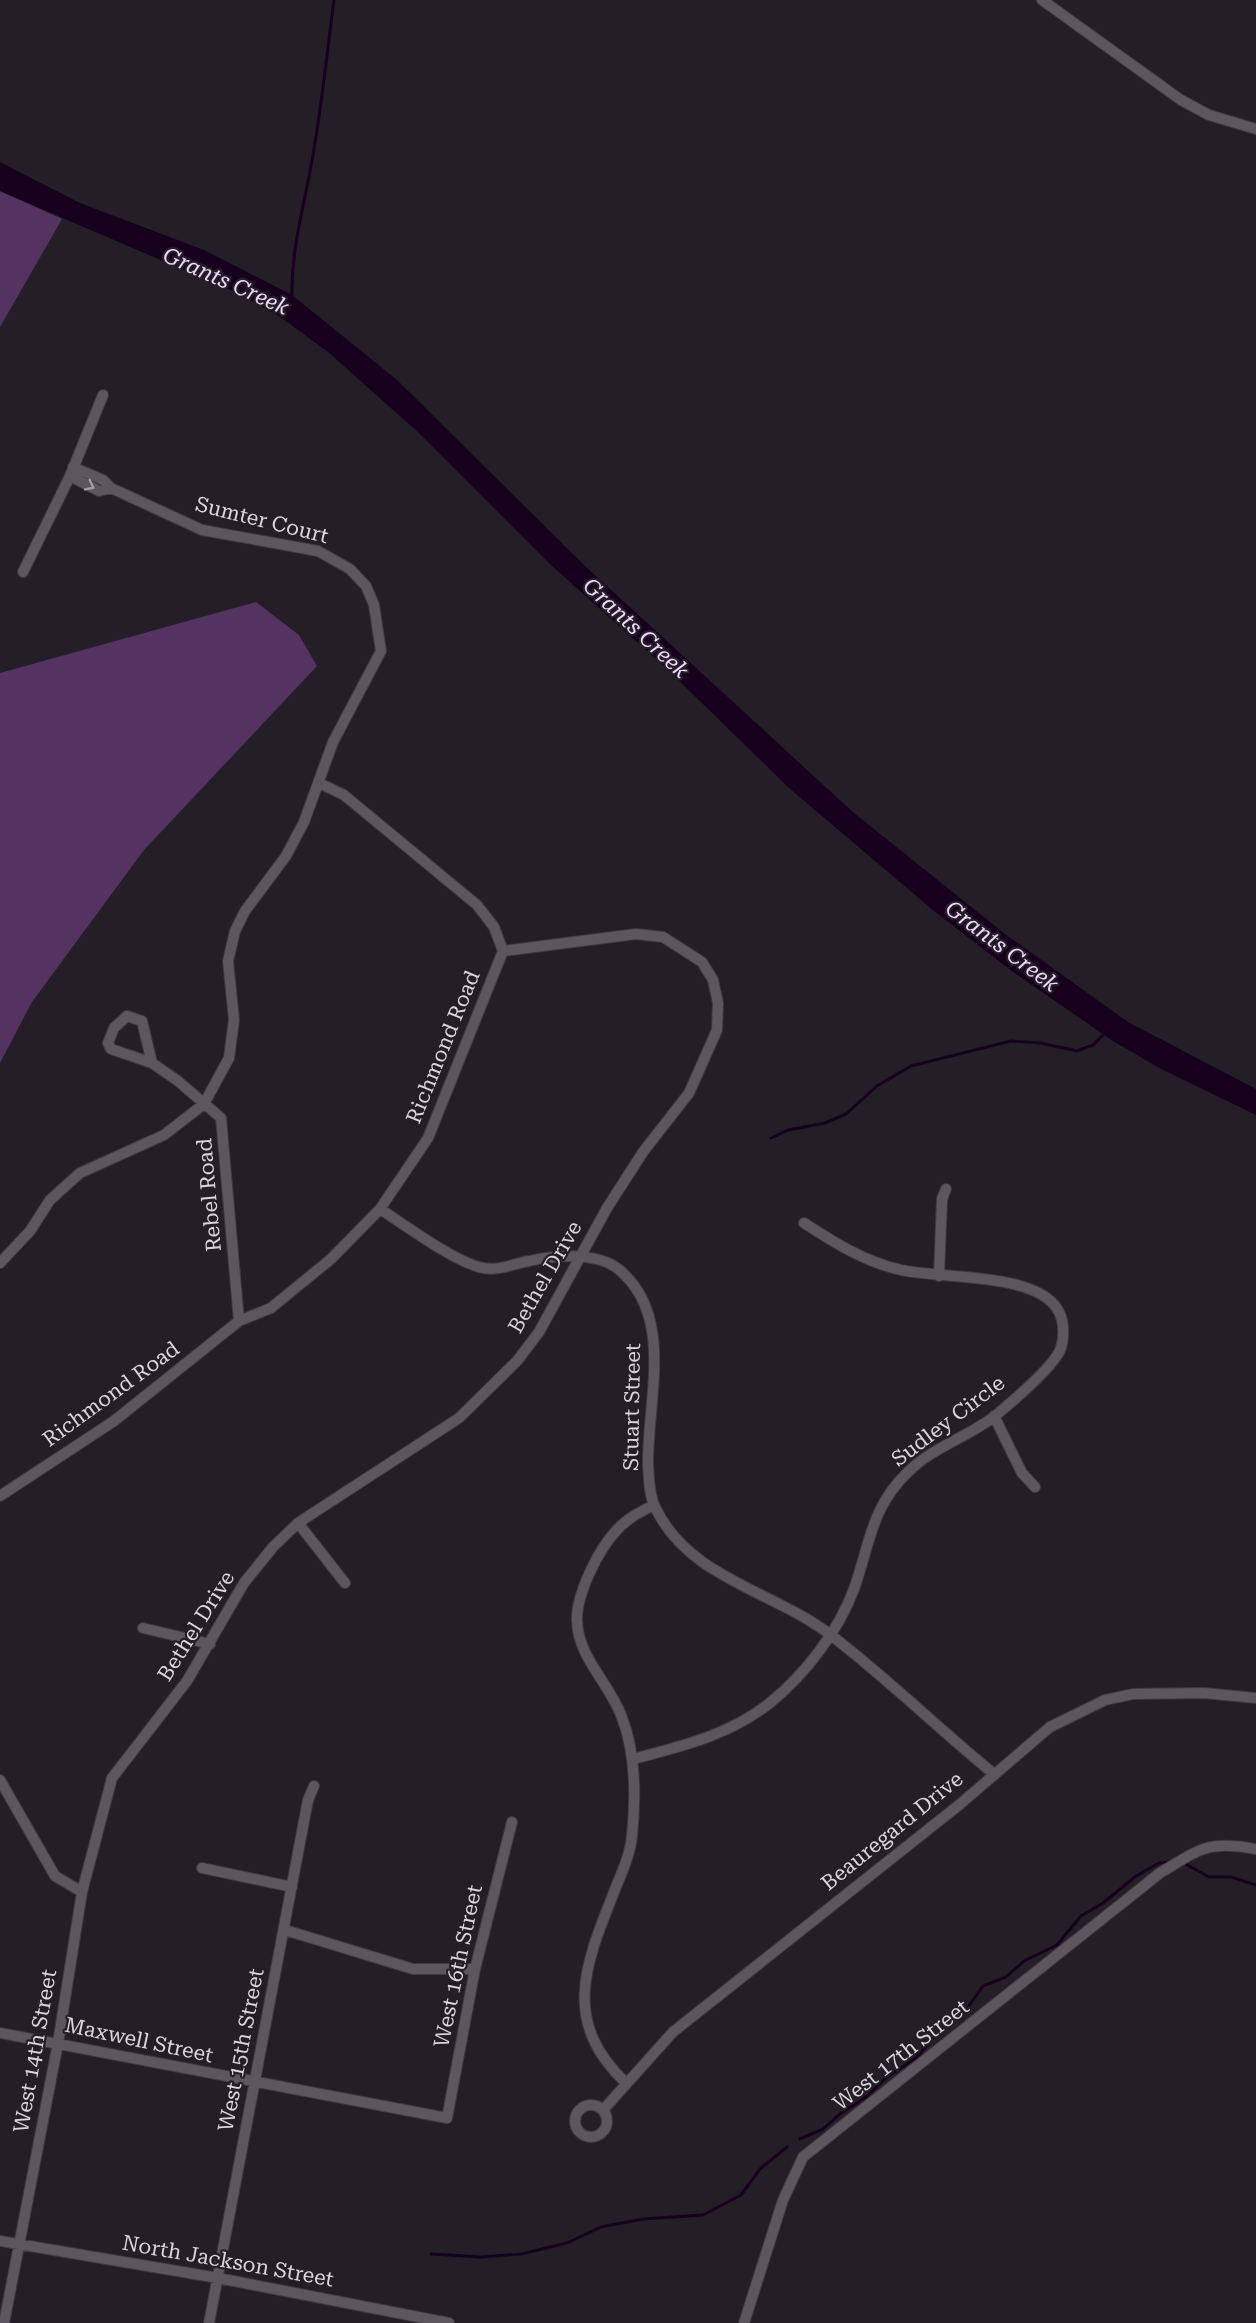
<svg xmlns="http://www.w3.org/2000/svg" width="1256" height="2323" font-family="'Roboto Serif',serif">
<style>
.green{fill:#543261}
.water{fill:#16001e}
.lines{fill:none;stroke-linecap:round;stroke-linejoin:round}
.stream{stroke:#16001e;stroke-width:3}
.minor-casing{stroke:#3f3a41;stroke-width:12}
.minor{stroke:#5d565f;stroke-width:10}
.oneway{stroke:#a29da4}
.labels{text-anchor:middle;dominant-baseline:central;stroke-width:4.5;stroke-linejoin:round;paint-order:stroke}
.street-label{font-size:21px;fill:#dad7dc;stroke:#241f27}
.water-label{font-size:22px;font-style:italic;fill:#f2d6fd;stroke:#241f27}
</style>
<rect width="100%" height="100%" fill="#241f27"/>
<path class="green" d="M0 191 62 219 0 327Z
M256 602 299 635 317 666 144 850 32 1002 0 1063V673Z"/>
<path class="water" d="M0 162 80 203 204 250 292 295 396 379 585 566 854 813 1005 934 1128 1022 1256 1089V1115L1159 1068 1113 1041 1013 972 934 911 789 788 665 667 552 566 419 433 328 352 279 316 235 292 0 191Z"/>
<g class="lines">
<path class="stream" d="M292 296C291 247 305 203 313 155 322 104 327 52 334 0
M771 1138 788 1130 825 1123 846 1114 877 1086 911 1066 1011 1041 1040 1043 1077 1051 1093 1045 1106 1032
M1184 1863 1209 1877H1231L1256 1885
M800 2139 823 2129 840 2114 866 2097 887 2077 916 2058 935 2036 966 2010 983 1986 1006 1977 1024 1961 1057 1945 1081 1916 1103 1903 1136 1876 1159 1863 1170 1862
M431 2254 481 2257 521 2254 567 2243 601 2227 643 2219 703 2215 741 2195 760 2169 787 2147"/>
<defs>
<path id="minor" d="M1042 0 1181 100 1209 115 1256 129
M70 476 99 491 111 488
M23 572 70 476 103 395
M152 1063 111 1049 108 1043 114 1028 127 1016 142 1021 152 1063 178 1081 221 1118 239 1321
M380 1209C405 1225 456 1263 483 1268 500 1271 512 1264 529 1261 554 1255 595 1252 617 1268 676 1314 647 1401 648 1465 649 1478 649 1495 655 1507 689 1579 773 1590 832 1636 888 1679 939 1729 994 1774
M0 1263 30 1231 50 1200 80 1173 164 1135 204 1104 229 1058 234 1020 228 961 235 931 245 911 286 856 304 822 333 742 381 651 374 605 366 586 350 569 318 551 202 530 111 488 103 480 73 467
M939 1276 942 1199 946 1189
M994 1416 1022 1473 1035 1487
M0 1496 114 1421 239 1321 271 1308 331 1259 380 1209 428 1138 503 951 494 927 477 905 344 795 319 783
M298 1523 345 1583
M143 1628 210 1644
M633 1759C683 1746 730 1735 771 1702 805 1674 838 1632 854 1589 870 1544 871 1507 908 1472 933 1447 968 1437 995 1416 1013 1401 1043 1376 1056 1357 1065 1346 1065 1324 1059 1312 1040 1272 941 1279 901 1270 865 1262 835 1243 804 1223
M0 1780 55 1876 82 1892
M202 1868 292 1887
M285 1930 413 1969H475
M0 2033 447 2118 475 1969 512 1822
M626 2083C561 2022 585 1965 614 1892 621 1874 630 1856 632 1836 636 1797 636 1752 621 1715 609 1683 578 1657 577 1621 576 1595 598 1550 616 1531 626 1519 640 1512 654 1505
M575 2121a16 16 0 1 1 32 0a16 16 0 1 1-32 0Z
M603 2110 673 2032 959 1805 1050 1727 1105 1700 1133 1694 1204 1693 1256 1698
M0 2241 218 2278 449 2323
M4 2323 58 2043 82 1892 112 1778 187 1681 244 1583 273 1547 298 1523 459 1418 517 1361 539 1332 607 1208 643 1152 689 1093 717 1030 718 1003 713 980 702 962 663 937 636 934 503 951
M209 2323 308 1800 314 1786
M744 2323 783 2200 803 2157 1160 1873C1200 1849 1207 1840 1256 1849"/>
</defs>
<use href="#minor" class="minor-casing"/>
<use href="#minor" class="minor"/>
</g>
<defs><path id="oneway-chevron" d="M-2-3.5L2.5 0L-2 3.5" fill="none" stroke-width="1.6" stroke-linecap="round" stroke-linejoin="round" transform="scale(1.5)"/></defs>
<use class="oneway" href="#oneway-chevron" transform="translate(90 486) rotate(27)"/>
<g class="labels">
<g class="street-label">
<text transform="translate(262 520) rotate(14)">Sumter Court</text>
<text transform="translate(443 1047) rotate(-68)">Richmond Road</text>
<text transform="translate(209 1195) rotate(-95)">Rebel Road</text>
<text transform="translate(545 1277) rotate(-60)">Bethel Drive</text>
<text transform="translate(111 1394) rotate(-36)">Richmond Road</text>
<text transform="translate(632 1407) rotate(-89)">Stuart Street</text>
<text transform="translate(948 1421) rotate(-37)">Sudley Circle</text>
<text transform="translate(196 1626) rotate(-58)">Bethel Drive</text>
<text transform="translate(892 1831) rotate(-39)">Beauregard Drive</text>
<text transform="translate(458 1966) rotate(-78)">West 16th Street</text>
<text transform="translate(139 2040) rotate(12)">Maxwell Street</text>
<text transform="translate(241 2050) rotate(-79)">West 15th Street</text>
<text transform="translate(35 2051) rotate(-80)">West 14th Street</text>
<text transform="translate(901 2055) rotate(-38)">West 17th Street</text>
<text transform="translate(228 2261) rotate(10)">North Jackson Street</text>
</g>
<g class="water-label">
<text transform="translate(226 281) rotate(24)">Grants Creek</text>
<text transform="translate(636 628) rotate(43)">Grants Creek</text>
<text transform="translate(1002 946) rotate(37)">Grants Creek</text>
</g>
</g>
</svg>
